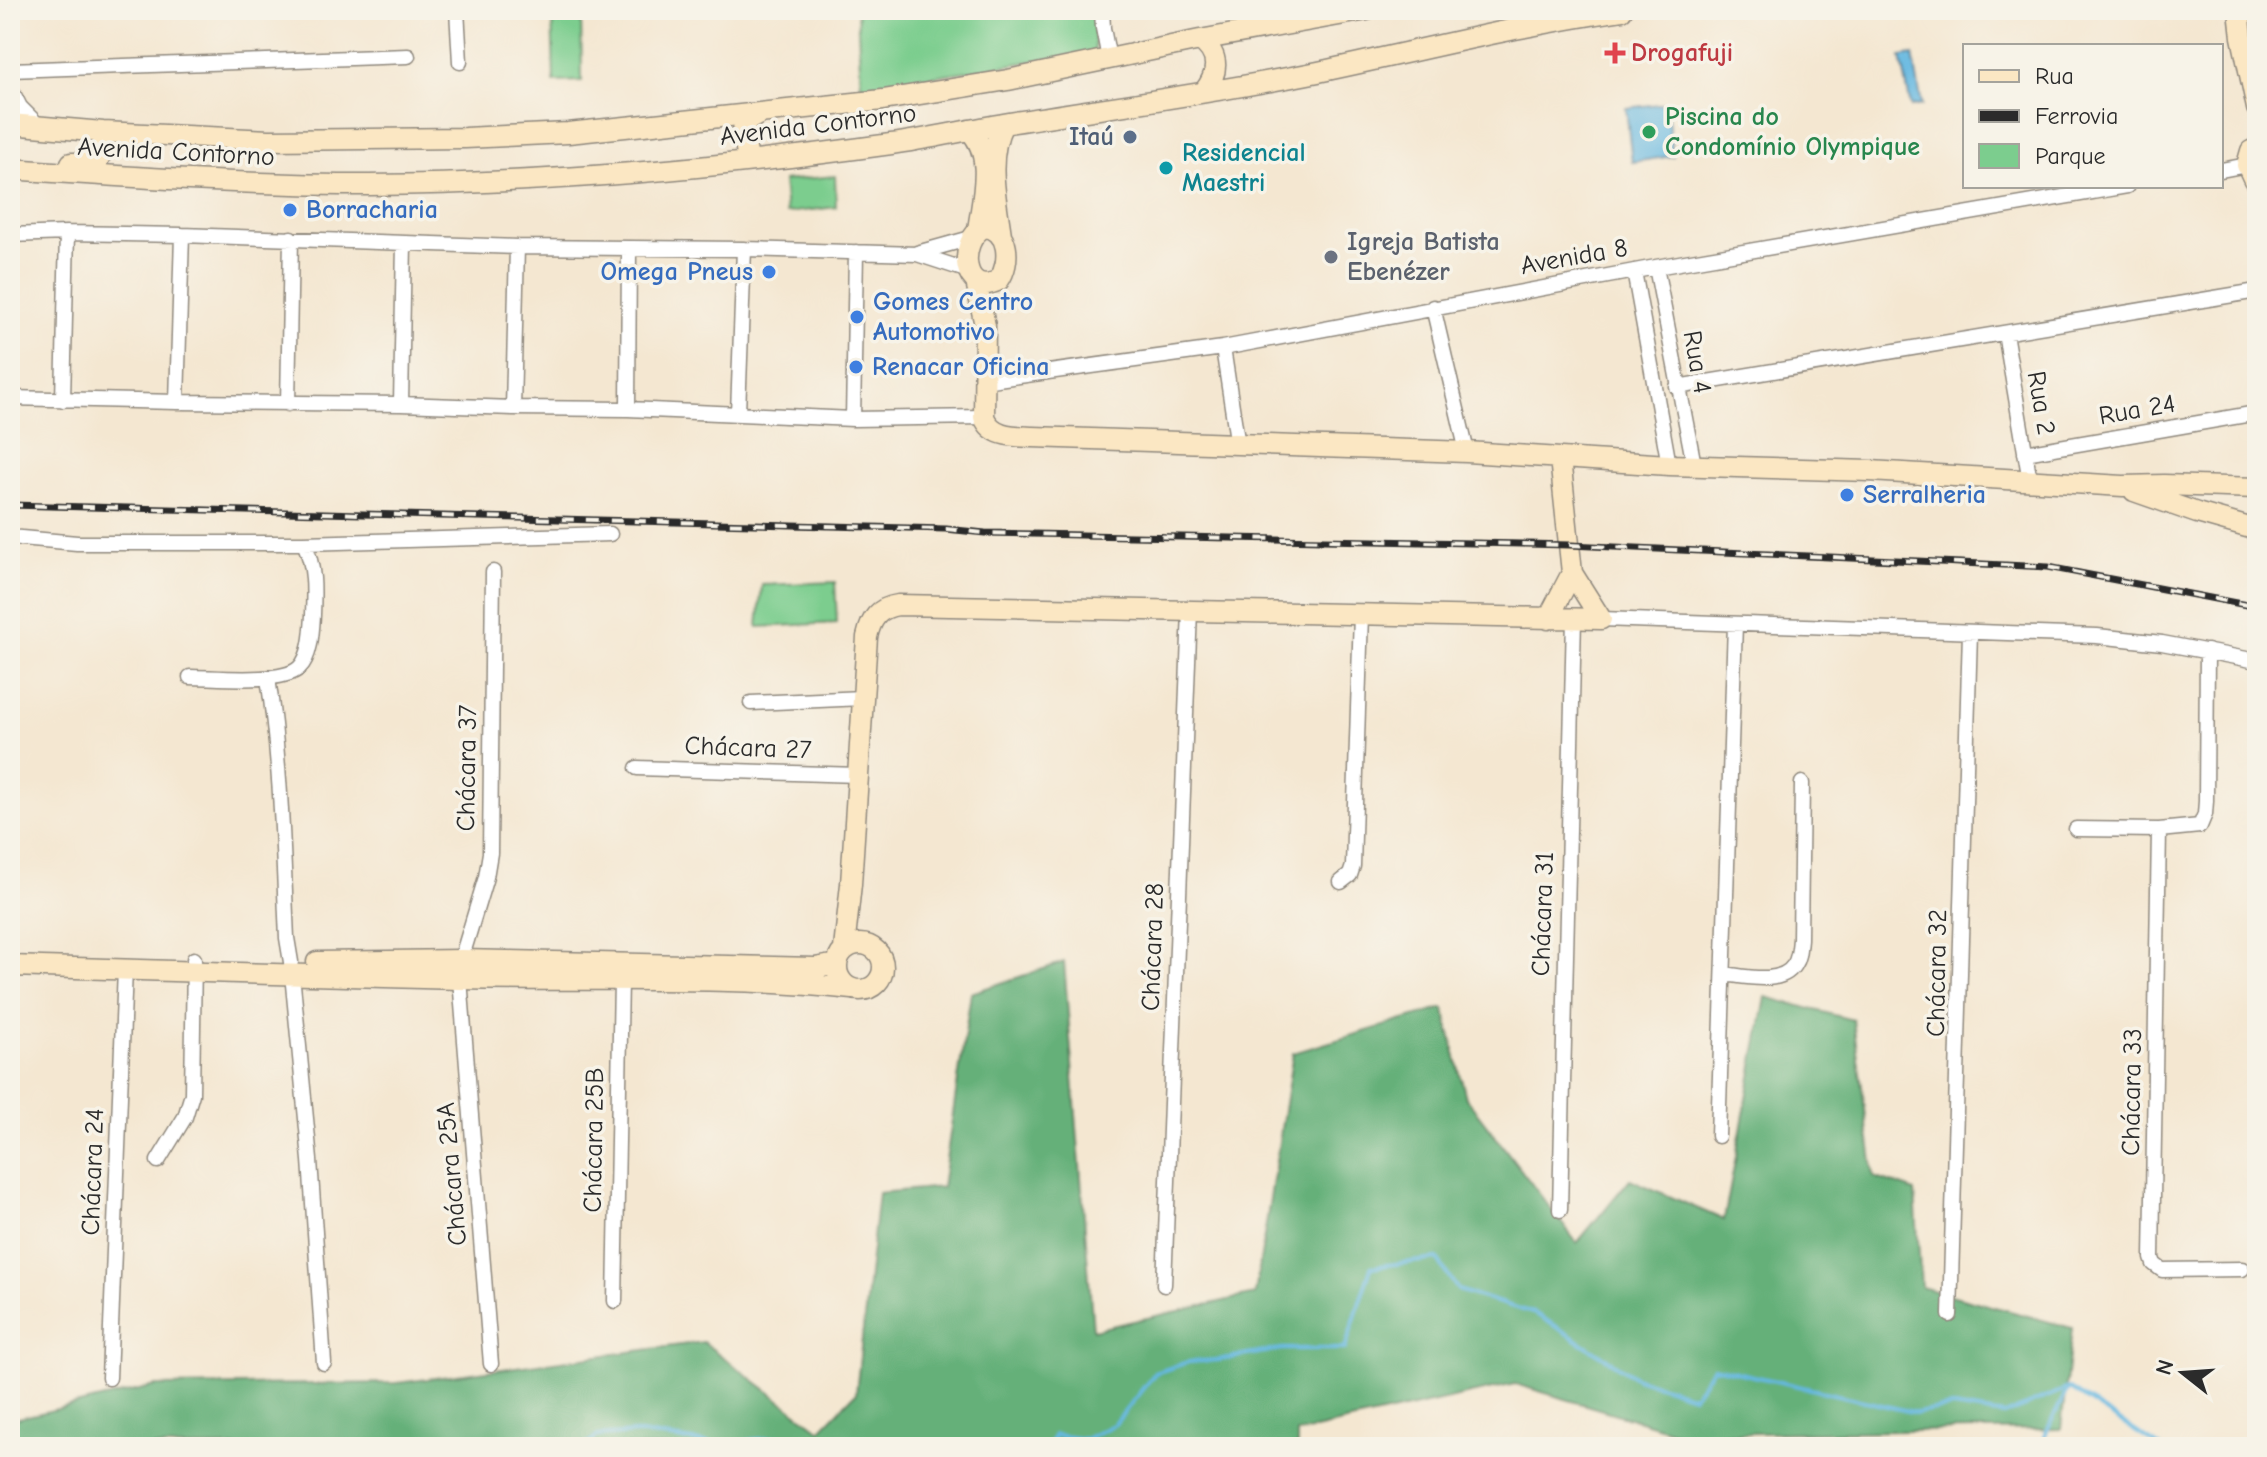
<svg xmlns="http://www.w3.org/2000/svg" width="2267" height="1457" font-family="'Comic Neue',sans-serif">
<style>
.green{fill:#7ccd8e;stroke:#547c5c;stroke-width:2}
.forest{fill:#65b079;stroke:#486e52;stroke-width:2}
.water{fill:#65b8e1;stroke:#487286;stroke-width:2}
.lines{fill:none;stroke-linecap:round;stroke-linejoin:round}
.stream{stroke:#65b8e1;stroke-width:4}
.street-casing{stroke:#90897e;stroke-width:17}
.secondary-casing{stroke:#90897e;stroke-width:23}
.street{stroke:#fff;stroke-width:14}
.secondary{stroke:#fbe7c3;stroke-width:20}
.rail-casing{stroke:#2b2b2b;stroke-width:7}
.rail{stroke:#f7f3e8;stroke-width:4;stroke-dasharray:12;stroke-linecap:butt}
.health-dot{fill:#e0444e;stroke:#f7f3e8;stroke-width:3}
.leisure-dot{fill:#2e9e5b;stroke:#f7f3e8;stroke-width:3}
.service-dot{fill:#5c6f8a;stroke:#f7f3e8;stroke-width:3}
.culture-dot{fill:#0f9aa8;stroke:#f7f3e8;stroke-width:3}
.shop-dot{fill:#3f7fe0;stroke:#f7f3e8;stroke-width:3}
.worship-dot{fill:#6b7280;stroke:#f7f3e8;stroke-width:3}
.labels{text-anchor:middle;dominant-baseline:central;stroke-width:7;stroke-linejoin:round;paint-order:stroke}
.health-label{font-size:26px;font-weight:bold;fill:#be3a42;stroke:#f7f3e8;text-anchor:start}
.leisure-label{font-size:26px;font-weight:bold;fill:#27864d;stroke:#f7f3e8;text-anchor:start}
.street-label{font-size:26px;fill:#2b2b2b;stroke:#f7f3e8}
.service-label{font-size:26px;font-weight:bold;fill:#4e5e75;stroke:#f7f3e8;text-anchor:end}
.culture-label{font-size:26px;font-weight:bold;fill:#0d838f;stroke:#f7f3e8;text-anchor:start}
.shop-label{font-size:26px;font-weight:bold;fill:#366cbe;stroke:#f7f3e8;text-anchor:start}
.worship-label{font-size:26px;font-weight:bold;fill:#5b616d;stroke:#f7f3e8;text-anchor:start}
</style>
<rect width="100%" height="100%" fill="#f7f3e8"/>
<filter id="ink" filterUnits="userSpaceOnUse"><feTurbulence type="fractalNoise" baseFrequency=".0125" numOctaves="2"/><feDisplacementMap in="SourceGraphic" scale="16" xChannelSelector="R" yChannelSelector="G"/><feConvolveMatrix kernelMatrix="1 2 1 2 8 2 1 2 1" color-interpolation-filters="sRGB"/></filter>
<filter id="wash" filterUnits="userSpaceOnUse"><feTurbulence type="fractalNoise" baseFrequency=".006" numOctaves="4" result="noise"/><feDisplacementMap in="SourceGraphic" scale="32" xChannelSelector="R" yChannelSelector="G"/><feGaussianBlur stdDeviation="1.8" result="paint"/><feColorMatrix in="noise" values="0 0 0 0 0 0 0 0 0 0 0 0 0 0 0 0 0 1.4 0 .05"/><feComposite in="paint" operator="in"/></filter>
<g filter="url(#wash)">
<rect width="100%" height="100%" fill="#f4e7d1"/>
<path class="green" d="M552 10H581L582 81 554 82Z
M857 10H1094L1095 52 861 87Z
M835 176 836 207 786 213 783 181Z
M835 582 837 623 758 627 762 585Z"/>
<path class="forest" d="M1064 962 1093 1330 1255 1294 1293 1053 1444 1008 1466 1098 1577 1243 1630 1179 1724 1220 1766 997 1853 1020 1874 1177 1915 1191 1921 1287 2072 1328 2061 1429 1683 1434 1515 1384 1297 1433V1447H10V1420L156 1386 397 1383 703 1342 820 1430 856 1393 878 1193 942 1187 971 993Z"/>
<path class="water" d="M1913 55 1922 105 1911 107 1901 57Z
M1666 103 1673 156 1632 162 1626 108Z"/>
<g class="lines">
<path class="stream" d="M583 1447 597 1436 636 1433 728 1446 752 1440 793 1436 794 1447
M1047 1447 1055 1435 1085 1439 1115 1424 1155 1373 1188 1362 1218 1360 1282 1349H1345L1371 1267 1437 1259 1458 1290 1536 1314 1637 1378 1693 1396 1714 1367 1917 1413 1953 1407 2004 1415 2068 1388 2160 1447
M2039 1447 2068 1388"/>
</g>
</g>
<g filter="url(#ink)">
<g class="lines">
<defs>
<path id="street" d="M457 10 460 62
M1102 10 1103 28 1109 59
M10 70 408 56
M12 91 20 107 38 125
M2221 170 2247 165
M10 235 67 233 182 235 517 247 744 249 917 254 969 271
M917 253 971 238
M1656 267 1694 465
M1634 271 1669 465
M1433 307 1467 452
M2005 333 2030 481
M1223 348 1238 446
M983 381 1223 348 1656 267 2127 186
M1677 387 2257 291
M10 398 177 402 401 404 513 408 628 409 853 419 984 417
M63 400 67 233
M177 402 182 235
M288 404 291 238
M401 404 404 243
M513 408 517 247
M628 409 629 248
M738 413 744 249
M853 419 856 252
M2025 453 2257 413
M10 537 77 543H304L610 534
M1601 619 2097 636 2162 643 2257 661
M190 677C215 677 282 684 299 668 311 657 312 631 313 615 314 590 315 566 304 543
M268 678C281 764 283 851 287 938L291 962
M751 703 863 698
M637 768 858 775
M2076 829 2159 830 2200 826 2205 814 2206 801 2207 651
M2159 830 2152 1258 2154 1264 2162 1270 2242 1269
M1341 882 1350 875 1353 866 1361 614
M461 960 486 877 490 853 493 572
M292 974 310 1160 324 1363
M1724 974C1743 976 1781 986 1794 965 1799 958 1799 948 1800 939L1802 783
M460 979 491 1364
M1718 1136 1735 624
M158 1161 185 1117 192 1094 194 959
M1560 1210 1574 618
M1164 1285 1190 610
M615 1301 621 980
M1950 1315 1970 632
M109 1378 125 969"/>
<path id="secondary" d="M2239 10 2242 37 2257 108
M1200 40C1221 55 1218 74 1204 92
M10 124 103 132 269 140 465 138 568 133 883 100 1008 80 1200 40 1367 10
M969 130C995 154 982 199 978 230
M2257 148 2251 151 2247 165 2254 180 2257 182
M748 161 743 130 745 122 759 114
M71 163C102 162 102 163 103 132
M10 169C129 177 250 185 369 185 543 184 718 168 891 144 928 139 966 130 1003 124 1108 107 1214 93 1318 72 1419 51 1519 25 1622 10
M984 227C1010 228 1011 263 999 280 962 299 957 241 984 227Z
M1001 235C996 199 986 157 1003 124
M976 281 985 326 984 417C992 437 1013 436 1033 437L1467 452 1669 465 1870 471 2123 486 2164 485 2257 488
M1560 458 1572 573 1601 619
M2134 491 2197 513 2257 530
M1548 619 1572 573
M837 967a23 23 0 1 1 46 0a23 23 0 1 1-46 0Z
M844 949 851 884 867 637C871 619 878 608 898 605L1601 619
M317 962 461 960 815 968 837 964
M10 966C160 970 309 976 459 979 590 982 722 975 853 989"/>
</defs>
<use href="#street" class="street-casing"/>
<use href="#secondary" class="secondary-casing"/>
<use href="#street" class="street"/>
<use href="#secondary" class="secondary"/>
<defs>
<path id="rail" d="M10 505 946 529 985 533 1570 545 2048 567 2257 607"/>
</defs>
<use href="#rail" class="rail-casing"/>
<use href="#rail" class="rail"/>
</g>
</g>
<path class="health-dot" d="M1611 41h8v8h8v8h-8v8h-8v-8h-8v-8h8z"/>
<circle class="leisure-dot" cx="1649" cy="132" r="8"/>
<circle class="service-dot" cx="1130" cy="137" r="8"/>
<circle class="culture-dot" cx="1166" cy="168" r="8"/>
<g class="shop-dot">
<circle cx="290" cy="210" r="8"/>
<circle cx="769" cy="272" r="8"/>
<circle cx="857" cy="317" r="8"/>
<circle cx="856" cy="367" r="8"/>
<circle cx="1847" cy="495" r="8"/>
</g>
<circle class="worship-dot" cx="1331" cy="257" r="8"/>
<g class="labels">
<g class="health-label">
<text x="1631" y="53">Drogafuji</text>
</g>
<g class="leisure-label">
<text x="1665" y="117">Piscina do<tspan x="1665" dy="30">Condomínio Olympique</tspan></text>
</g>
<g class="street-label">
<text transform="translate(818 125) rotate(-7)">Avenida Contorno</text>
<text transform="translate(176 152) rotate(3)">Avenida Contorno</text>
<text transform="translate(1574 257) rotate(-10)">Avenida 8</text>
<text transform="translate(1697 362) rotate(80)">Rua 4</text>
<text transform="translate(2041 403) rotate(80)">Rua 2</text>
<text transform="translate(2137 410) rotate(-10)">Rua 24</text>
<text transform="translate(748 748) rotate(2)">Chácara 27</text>
<text transform="translate(467 768) rotate(-89)">Chácara 37</text>
<text transform="translate(1543 914) rotate(-88)">Chácara 31</text>
<text transform="translate(1153 947) rotate(-88)">Chácara 28</text>
<text transform="translate(1937 973) rotate(-89)">Chácara 32</text>
<text transform="translate(2132 1092) rotate(-89)">Chácara 33</text>
<text transform="translate(594 1140) rotate(-89)">Chácara 25B</text>
<text transform="translate(93 1172) rotate(-88)">Chácara 24</text>
<text transform="translate(452 1174) rotate(-95)">Chácara 25A</text>
</g>
<g class="service-label">
<text x="1114" y="137">Itaú</text>
</g>
<g class="culture-label">
<text x="1182" y="153">Residencial<tspan x="1182" dy="30">Maestri</tspan></text>
</g>
<g class="shop-label">
<text x="306" y="210">Borracharia</text>
<text x="753" y="272" text-anchor="end">Omega Pneus</text>
<text x="873" y="302">Gomes Centro<tspan x="873" dy="30">Automotivo</tspan></text>
<text x="872" y="367">Renacar Oficina</text>
<text x="1863" y="495">Serralheria</text>
</g>
<g class="worship-label">
<text x="1347" y="242">Igreja Batista<tspan x="1347" dy="30">Ebenézer</tspan></text>
</g>
</g>
<rect width="2267" height="1457" fill="none" stroke="#f7f3e8" stroke-width="40"/>
<rect x="1963" y="44" width="260" height="144" fill="#f7f3e8" stroke="#a5a39c" stroke-width="2"/>
<rect x="1979" y="70" width="40" height="12" fill="#fbe7c3" stroke="#a5a39c" stroke-width="2"/>
<text x="2035" y="84" font-size="24" fill="#2b2b2b">Rua</text>
<rect x="1979" y="110" width="40" height="12" fill="#2b2b2b" stroke="#a5a39c" stroke-width="2"/>
<text x="2035" y="124" font-size="24" fill="#2b2b2b">Ferrovia</text>
<rect x="1979" y="144" width="40" height="24" fill="#7ccd8e" stroke="#a5a39c" stroke-width="2"/>
<text x="2035" y="164" font-size="24" fill="#2b2b2b">Parque</text>
<g transform="translate(2183 1373) rotate(287)" stroke="#f7f3e8" stroke-width="6" paint-order="stroke">
<path d="M0-6L14 30L0 20L-14 30Z" fill="#2b2b2b"/>
<text y="-12" font-size="22" font-weight="bold" text-anchor="middle" fill="#2b2b2b">N</text>
</g>
</svg>
